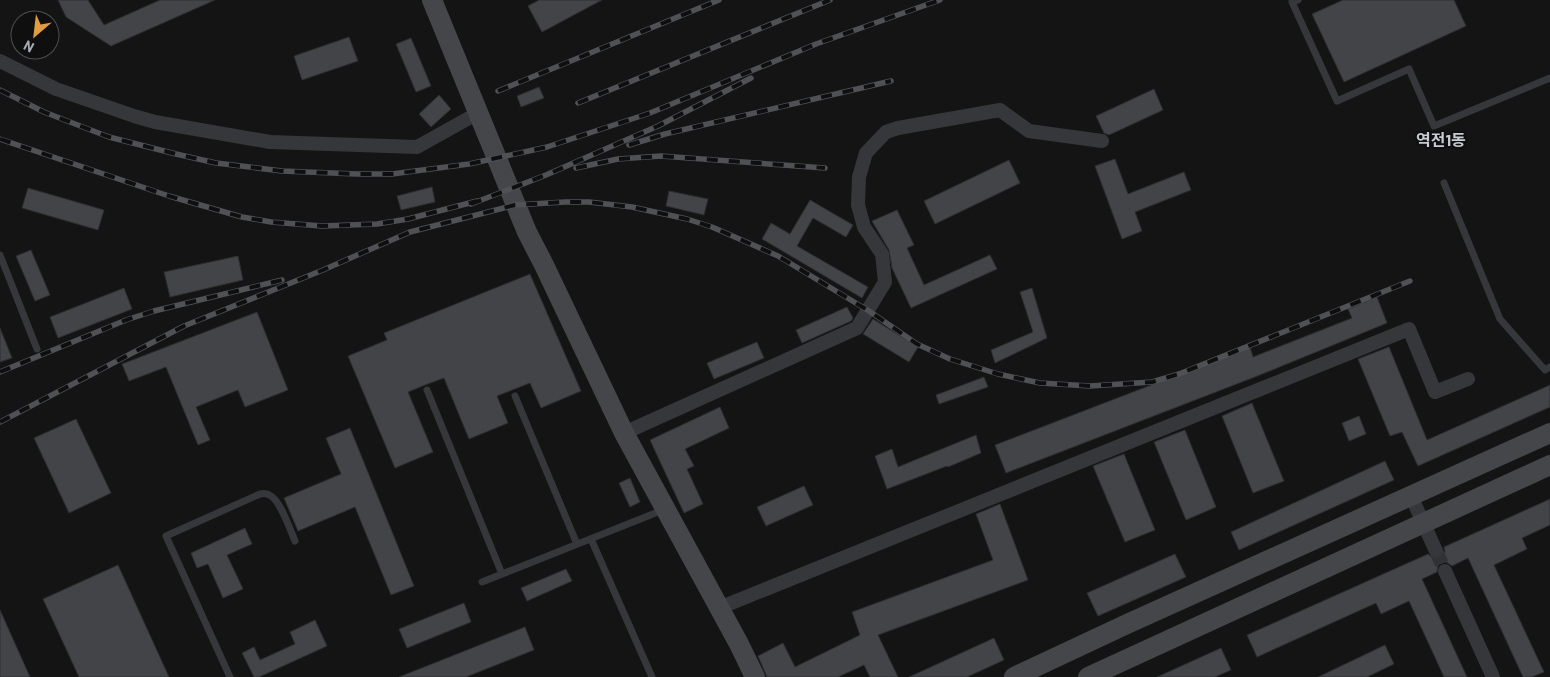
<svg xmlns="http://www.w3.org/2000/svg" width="1550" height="677" font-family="Barlow,'Noto Sans KR',sans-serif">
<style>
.building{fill:#434448;stroke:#2e2e31}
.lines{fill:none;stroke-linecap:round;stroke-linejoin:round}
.street-tunnel{stroke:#313235;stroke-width:14;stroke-dasharray:14 7;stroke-linecap:butt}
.lane{stroke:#35373a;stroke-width:7}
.street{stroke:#35373a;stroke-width:14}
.secondary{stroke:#44464a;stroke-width:20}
.rail-casing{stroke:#4f5155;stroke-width:5.5}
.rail{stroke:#0f0f10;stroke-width:4;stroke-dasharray:11;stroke-linecap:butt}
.labels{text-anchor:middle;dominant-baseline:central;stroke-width:4;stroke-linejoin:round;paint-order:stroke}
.neighbourhood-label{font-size:16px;font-weight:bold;fill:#c8cbd1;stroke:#0f0f10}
</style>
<rect width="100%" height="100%" fill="#141415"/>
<path class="building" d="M58 0H88L104 25 160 0H215L111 46 66 17Z
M539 0H602L542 32 528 6Z
M1343 0H1454L1466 26 1344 82 1312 14Z
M349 37 358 61 302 80 294 56Z
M411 38 431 86 416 92 396 44Z
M539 87 544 98 521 107 517 96Z
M1154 89 1163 110 1109 135 1104 133 1096 116Z
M439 95 451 109 431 127 419 114Z
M1115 159 1128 194 1184 172 1191 190 1135 212 1142 231 1122 239 1095 166Z
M1009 160 1020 183 935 224 924 201Z
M432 187 435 202 401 210 397 196Z
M28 188 104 210 98 230 22 208Z
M669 191 708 199 704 215 666 206Z
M810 200 853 225 846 237 813 218 797 246 868 287 862 298 762 239 771 223 790 234Z
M897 210 914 245 907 248 924 285 990 255 997 269 911 308 892 268 889 250 872 221Z
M31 250 50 295 35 301 16 256Z
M238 256 243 280 170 297 164 272Z
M530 274 581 391 541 408 530 383 497 396 508 423 469 439 444 378 425 385 408 392 433 452 395 468 348 356 387 340 384 333Z
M124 288 132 309 58 338 50 317Z
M1032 288 1047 338 995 363 991 350 1033 332 1020 292Z
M1377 297 1387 323 1260 375 1006 473 995 445 1250 347 1253 357 1352 318 1348 309Z
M847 307 853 318 851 321 802 343 796 330Z
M257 312 288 390 245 407 238 390 196 407 210 440 198 445 166 367 129 381 122 364Z
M873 319 918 347 909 362 863 334Z
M0 328 12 358 0 362Z
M757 342 764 358 714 379 707 363Z
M1389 347 1427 440 1550 385V407L1418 466 1402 432 1390 436 1358 359Z
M984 377 988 387 939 404 936 395Z
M1252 403 1284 481 1253 493 1222 416Z
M720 407 729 428 685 449 694 466 687 469 703 504 684 513 650 440Z
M1359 416 1366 434 1349 441 1342 423Z
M76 419 111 493 69 513 34 438Z
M350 428 414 586 391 595 355 507 298 531 284 498 341 474 326 438Z
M1185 430 1216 507 1186 520 1154 442Z
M976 435 981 453 948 467 947 466 887 489 875 456 892 449 898 467Z
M1124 454 1155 530 1125 542 1093 466Z
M1385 461 1394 480 1239 550 1231 532Z
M630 478 640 502 630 507 619 483Z
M804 486 813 505 766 526 757 507Z
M1550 499V525L1522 538 1527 549 1494 565 1544 672 1532 677H1523L1468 558 1452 566 1446 562 1441 563 1438 566 1437 572 1422 579 1467 677H1444L1409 601 1381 614 1376 603 1257 657 1247 635 1428 554 1435 560 1440 559 1445 552 1444 547Z
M1000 504 1028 580 878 635 898 677H870L864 665 838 677H767L758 656 783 643 795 667 860 635 852 612 993 560 976 514Z
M245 528 252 544 227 555 243 589 223 598 208 564 197 568 191 553Z
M1175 554 1186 577 1098 616 1087 593Z
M118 565 169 677H79L43 599Z
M566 569 572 581 527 601 521 588Z
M464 603 471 622 407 648 399 629Z
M0 610 30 677H0Z
M315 620 327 646 259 677H254L242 653 254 647 260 660 295 644 290 632Z
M525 627 534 650 466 677H399Z
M994 638 1004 660 967 677H909Z
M1385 645 1394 664 1367 677H1318Z
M1221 648 1231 670 1215 677H1157Z"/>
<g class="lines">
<path class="street-tunnel" d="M1436 551 1445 571"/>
<path class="lane" d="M1298 0 1292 2 1337 101 1409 69 1434 126 1550 78
M1444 183 1500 319 1545 370 1550 367
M0 255 37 349
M427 390 502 574
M515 396 577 544
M591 539 652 677
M482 582 663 510
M230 677 166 536 260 494C264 493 267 493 271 496 281 502 290 530 295 541"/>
<path class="street" d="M0 61 56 89 134 116 155 122 270 142 417 147 478 113
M624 433 857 328 885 282 882 254 864 227 858 205 859 177 866 153 886 132 898 128 1000 110 1029 131 1102 141
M1411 496 1436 551
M1445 571 1493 677
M719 608 1409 329 1435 392 1468 379"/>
<path class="secondary" d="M432 0 527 232 544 265 624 433 739 644 755 677
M1014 677 1127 624 1550 433
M1088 677 1550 465"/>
<defs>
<path id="rail" d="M0 90 44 112 109 137 176 154 216 163 282 171 357 174H392L469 164 547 147 650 113 816 44 940 0
M498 91 719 0
M578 103 830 0
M0 139 169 196 242 217 271 222 322 226 377 224 408 219 477 201
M629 145 665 134 891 81
M576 168 618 159 661 156 825 168
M471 204 546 175 658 126 751 78
M0 372 126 320 154 311 282 280
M0 422 184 326 323 270 410 232 515 205 565 202H589L632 207 687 219 712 227 778 256 869 311 917 344 950 359 998 374 1040 383 1090 386 1152 382 1179 374 1410 281"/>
</defs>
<use href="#rail" class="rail-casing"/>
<use href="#rail" class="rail"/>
</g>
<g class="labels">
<g class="neighbourhood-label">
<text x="1441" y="139">역전1동</text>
</g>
</g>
<g transform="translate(35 35) rotate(208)"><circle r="24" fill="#0f0f10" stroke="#4c4e52"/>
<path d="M0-4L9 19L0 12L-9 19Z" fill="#e09c41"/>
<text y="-8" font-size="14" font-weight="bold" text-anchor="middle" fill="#a7acb4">N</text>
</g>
</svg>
